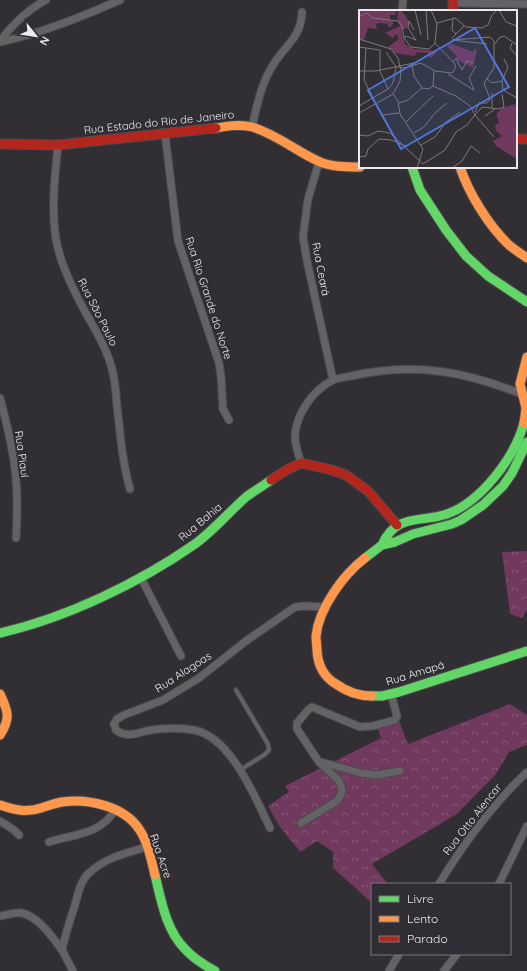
<svg xmlns="http://www.w3.org/2000/svg" width="527" height="971" font-family="Quicksand,sans-serif">
<style>
.forest{fill:url(#forest-crowns)}
.lines{fill:none;stroke-linecap:round;stroke-linejoin:round}
.lane-casing{stroke:#4c4a4d;stroke-width:5.5}
.street-casing{stroke:#4c4a4d;stroke-width:9}
.fast-casing{stroke:#4c4a4d;stroke-width:11}
.slow-casing{stroke:#4c4a4d;stroke-width:11}
.jam-casing{stroke:#4c4a4d;stroke-width:11}
.lane{stroke:#636264;stroke-width:3.5}
.street{stroke:#636264;stroke-width:7}
.fast{stroke:#63d668;stroke-width:9}
.slow{stroke:#ff974d;stroke-width:9}
.jam{stroke:#b3261e;stroke-width:9}
.labels{text-anchor:middle;dominant-baseline:central;stroke-width:4;stroke-linejoin:round;paint-order:stroke}
.street-label{font-size:11px;fill:#ebeaee;stroke:#302e34}
.inset-road{fill:none;stroke:#7b7a7e;stroke-width:1}
.view{fill:#5075de;fill-opacity:0.15;stroke:#5075de;stroke-width:2}
.inset-edge{fill:none;stroke:#ebeaee;stroke-width:2}
</style>
<defs>
<pattern id="forest-crowns" width="20" height="18" patternUnits="userSpaceOnUse"><rect width="20" height="18" fill="#70395d"/><path d="M2 6a3 3 0 1 1 6 0M12 15a3 3 0 1 1 6 0" fill="none" stroke="#855675"/></pattern>
</defs>
<rect width="100%" height="100%" fill="#312f33"/>
<path class="forest" d="M527 551V610L522 618 510 614 502 552Z
M510 704 527 715V745L509 752 496 774 457 814 372 864 388 884H372V903L333 868V852L317 841 300 852 280 827 268 806 289 792 285 786 381 738 376 724 398 718 408 744Z"/>
<g class="lines">
<defs>
<path id="lane" d="M236 690 268 744 269 750 264 755 240 770"/>
<path id="street" d="M453 3 527 4
M402 11 403 0
M0 41C13 24 27 10 46 0
M0 42C42 33 81 17 120 0
M252 127C257 105 261 84 273 65 286 44 301 38 302 12
M165 134 178 241 219 363 221 376 223 409 229 420
M58 145C55 175 51 208 56 239 59 257 66 274 74 290 86 317 105 341 112 369 117 387 116 405 119 423 121 445 124 468 130 489
M319 162 308 199 303 237 307 261 333 380
M0 398C9 432 17 466 17 501 17 514 17 526 16 538
M301 463C298 454 295 445 295 436 296 414 313 390 333 380 338 378 345 377 351 376 382 369 413 367 445 372 472 376 499 385 524 395
M141 578 181 656
M321 762 361 773 376 775 400 771
M0 821 14 830 19 835
M301 823 337 801 341 795 342 789 339 781 319 762 297 729V723L309 709 312 707 360 727 373 726 395 720 397 716 391 694
M270 828C255 797 231 737 194 730 181 728 164 728 151 730 139 732 127 739 116 730L114 724 117 719 124 715 163 700 199 678 246 641 295 607 305 606 325 607
M49 842C74 834 100 835 115 810
M439 884C464 843 492 805 527 772
M499 884 527 826
M0 916C7 915 16 912 22 913 39 917 52 937 62 950 65 935 70 920 75 905 78 894 80 882 88 874 104 858 126 853 147 847
M62 950 73 971
M389 971 399 954
M444 971 457 954"/>
<path id="fast" d="M412 167 420 190 446 230 466 256 488 276 527 302
M382 545C396 513 420 523 447 514 481 502 515 457 524 423
M365 558 382 545 395 542 413 534 452 524 461 520 483 505 503 486 512 473 527 442
M0 633C66 618 139 583 195 544 213 531 229 512 246 497 254 491 263 486 271 480
M372 696H382L399 692 527 651
M155 875C161 900 166 930 185 949 193 958 204 965 215 971"/>
<path id="slow" d="M216 128C228 126 240 124 252 127 276 134 296 151 318 161 330 167 346 167 360 167
M460 167C469 194 489 226 509 245 515 250 521 254 527 258
M524 423 526 408 520 384 527 357
M365 558C343 575 319 608 316 636 316 641 317 646 317 651 318 665 324 677 336 684 347 692 359 696 372 696
M0 694C8 711 11 718 0 735
M0 805C14 810 27 813 41 808 48 806 55 803 62 802 87 798 124 806 139 829 148 842 151 859 155 875"/>
<path id="jam" d="M453 0V11
M516 139H527
M0 144 58 145 216 128
M271 480 288 469 301 463 332 470 346 475 368 491 397 525"/>
</defs>
<use href="#lane" class="lane-casing"/>
<use href="#street" class="street-casing"/>
<use href="#fast" class="fast-casing"/>
<use href="#slow" class="slow-casing"/>
<use href="#jam" class="jam-casing"/>
<use href="#lane" class="lane"/>
<use href="#street" class="street"/>
<use href="#fast" class="fast"/>
<use href="#slow" class="slow"/>
<use href="#jam" class="jam"/>
</g>
<g class="labels">
<g class="street-label">
<text transform="translate(159 122) rotate(-6)">Rua Estado do Rio de Janeiro</text>
<text transform="translate(321 269) rotate(79)">Rua Ceará</text>
<text transform="translate(209 298) rotate(72)">Rua Rio Grande do Norte</text>
<text transform="translate(98 312) rotate(63)">Rua São Paulo</text>
<text transform="translate(22 454) rotate(82)">Rua Piauí</text>
<text transform="translate(200 522) rotate(-40)">Rua Bahia</text>
<text transform="translate(183 672) rotate(-33)">Rua Alagoas</text>
<text transform="translate(415 673) rotate(-17)">Rua Amapá</text>
<text transform="translate(472 819) rotate(-52)">Rua Otto Alencar</text>
<text transform="translate(161 856) rotate(71)">Rua Acre</text>
</g>
</g>
<g transform="translate(359 10)">
<rect width="158" height="158" fill="#312f33"/>
<path d="M0 0H38L36 5H31V10L35 12 31 18 28 14 21 13 17 14 18 19 9 18 5 30 0 28ZM39 0H42L50 11 48 18 42 20 46 34 55 39 71 40 78 43 71 48 68 43 58 42 56 46 36 43 29 37 40 29 37 24 34 28 26 23 41 16 38 11ZM91 33 114 42 115 39 118 40 114 58 96 49 98 46 88 37ZM156 94 158 104V149L137 136 134 131 143 126 137 121 136 115 140 113 137 104 143 98Z" fill="#70395d"/>
<path class="inset-road" d="M56 0 62 25M67 0 69 30M72 0 78 14M140 0 147 12 158 16M1 6 8 3 14 8 39 11 43 16 45 28 52 37 70 39 76 33M94 8 93 20 97 24M78 13 96 8 107 17 123 18 129 15 133 5 138 0M46 28 47 26 57 30 49 18 50 11 55 20M93 28 105 16M0 29 32 39 39 48 42 61 41 71 34 84 0 103M76 33 78 14M153 33 151 38 158 46M136 34 140 28 145 26 158 35M0 37 21 40V61L29 79M7 38 5 70 14 88M94 51 97 49 103 60 108 51 114 53M53 56 55 66 63 78 70 79 74 76M39 57 46 58 62 53 76 61 93 63 96 59V54L76 33M0 61H17L55 53M89 64 115 80 110 68 117 56M127 68 133 73 143 71 144 80 158 88M143 71 149 57 145 49M34 84 39 91 41 104 64 139 58 158M40 93 49 90 63 78M0 96 29 79 34 73 37 57 27 42M133 98V83M116 102 120 93H128L131 89 125 73 135 58V31L131 27 93 30 128 34M24 105 40 103M116 105 123 97 139 99 145 97 143 84M116 105 135 127M126 106 136 99M47 112 74 86M55 123 65 117 76 103 88 93M0 125 9 126 19 121 31 123 64 154 86 140 97 122 108 115 116 105 111 96 97 86 74 76 75 61M62 135 76 127 87 112 101 102M0 147 7 146 9 139 20 129 32 130 47 136M93 158 103 151 112 136 121 143"/>
<path class="view" d="M116 18 150 77 42 139 9 80Z"/>
<rect width="158" height="158" class="inset-edge"/>
</g>
<rect x="371" y="883" width="140" height="72" fill="#302e34" stroke="#7b797e"/>
<rect x="379" y="896" width="20" height="6" fill="#63d668" stroke="#7b797e"/>
<text x="407" y="903" font-size="12" fill="#ebeaee">Livre</text>
<rect x="379" y="916" width="20" height="6" fill="#ff974d" stroke="#7b797e"/>
<text x="407" y="923" font-size="12" fill="#ebeaee">Lento</text>
<rect x="379" y="936" width="20" height="6" fill="#b3261e" stroke="#7b797e"/>
<text x="407" y="943" font-size="12" fill="#ebeaee">Parado</text>
<g transform="translate(36 36) rotate(120)" stroke="#302e34" stroke-width="3" paint-order="stroke">
<path d="M0-3L7 15L0 10L-7 15Z" fill="#ebeaee"/>
<text y="-6" font-size="11" font-weight="bold" text-anchor="middle" fill="#ebeaee">N</text>
</g>
</svg>
